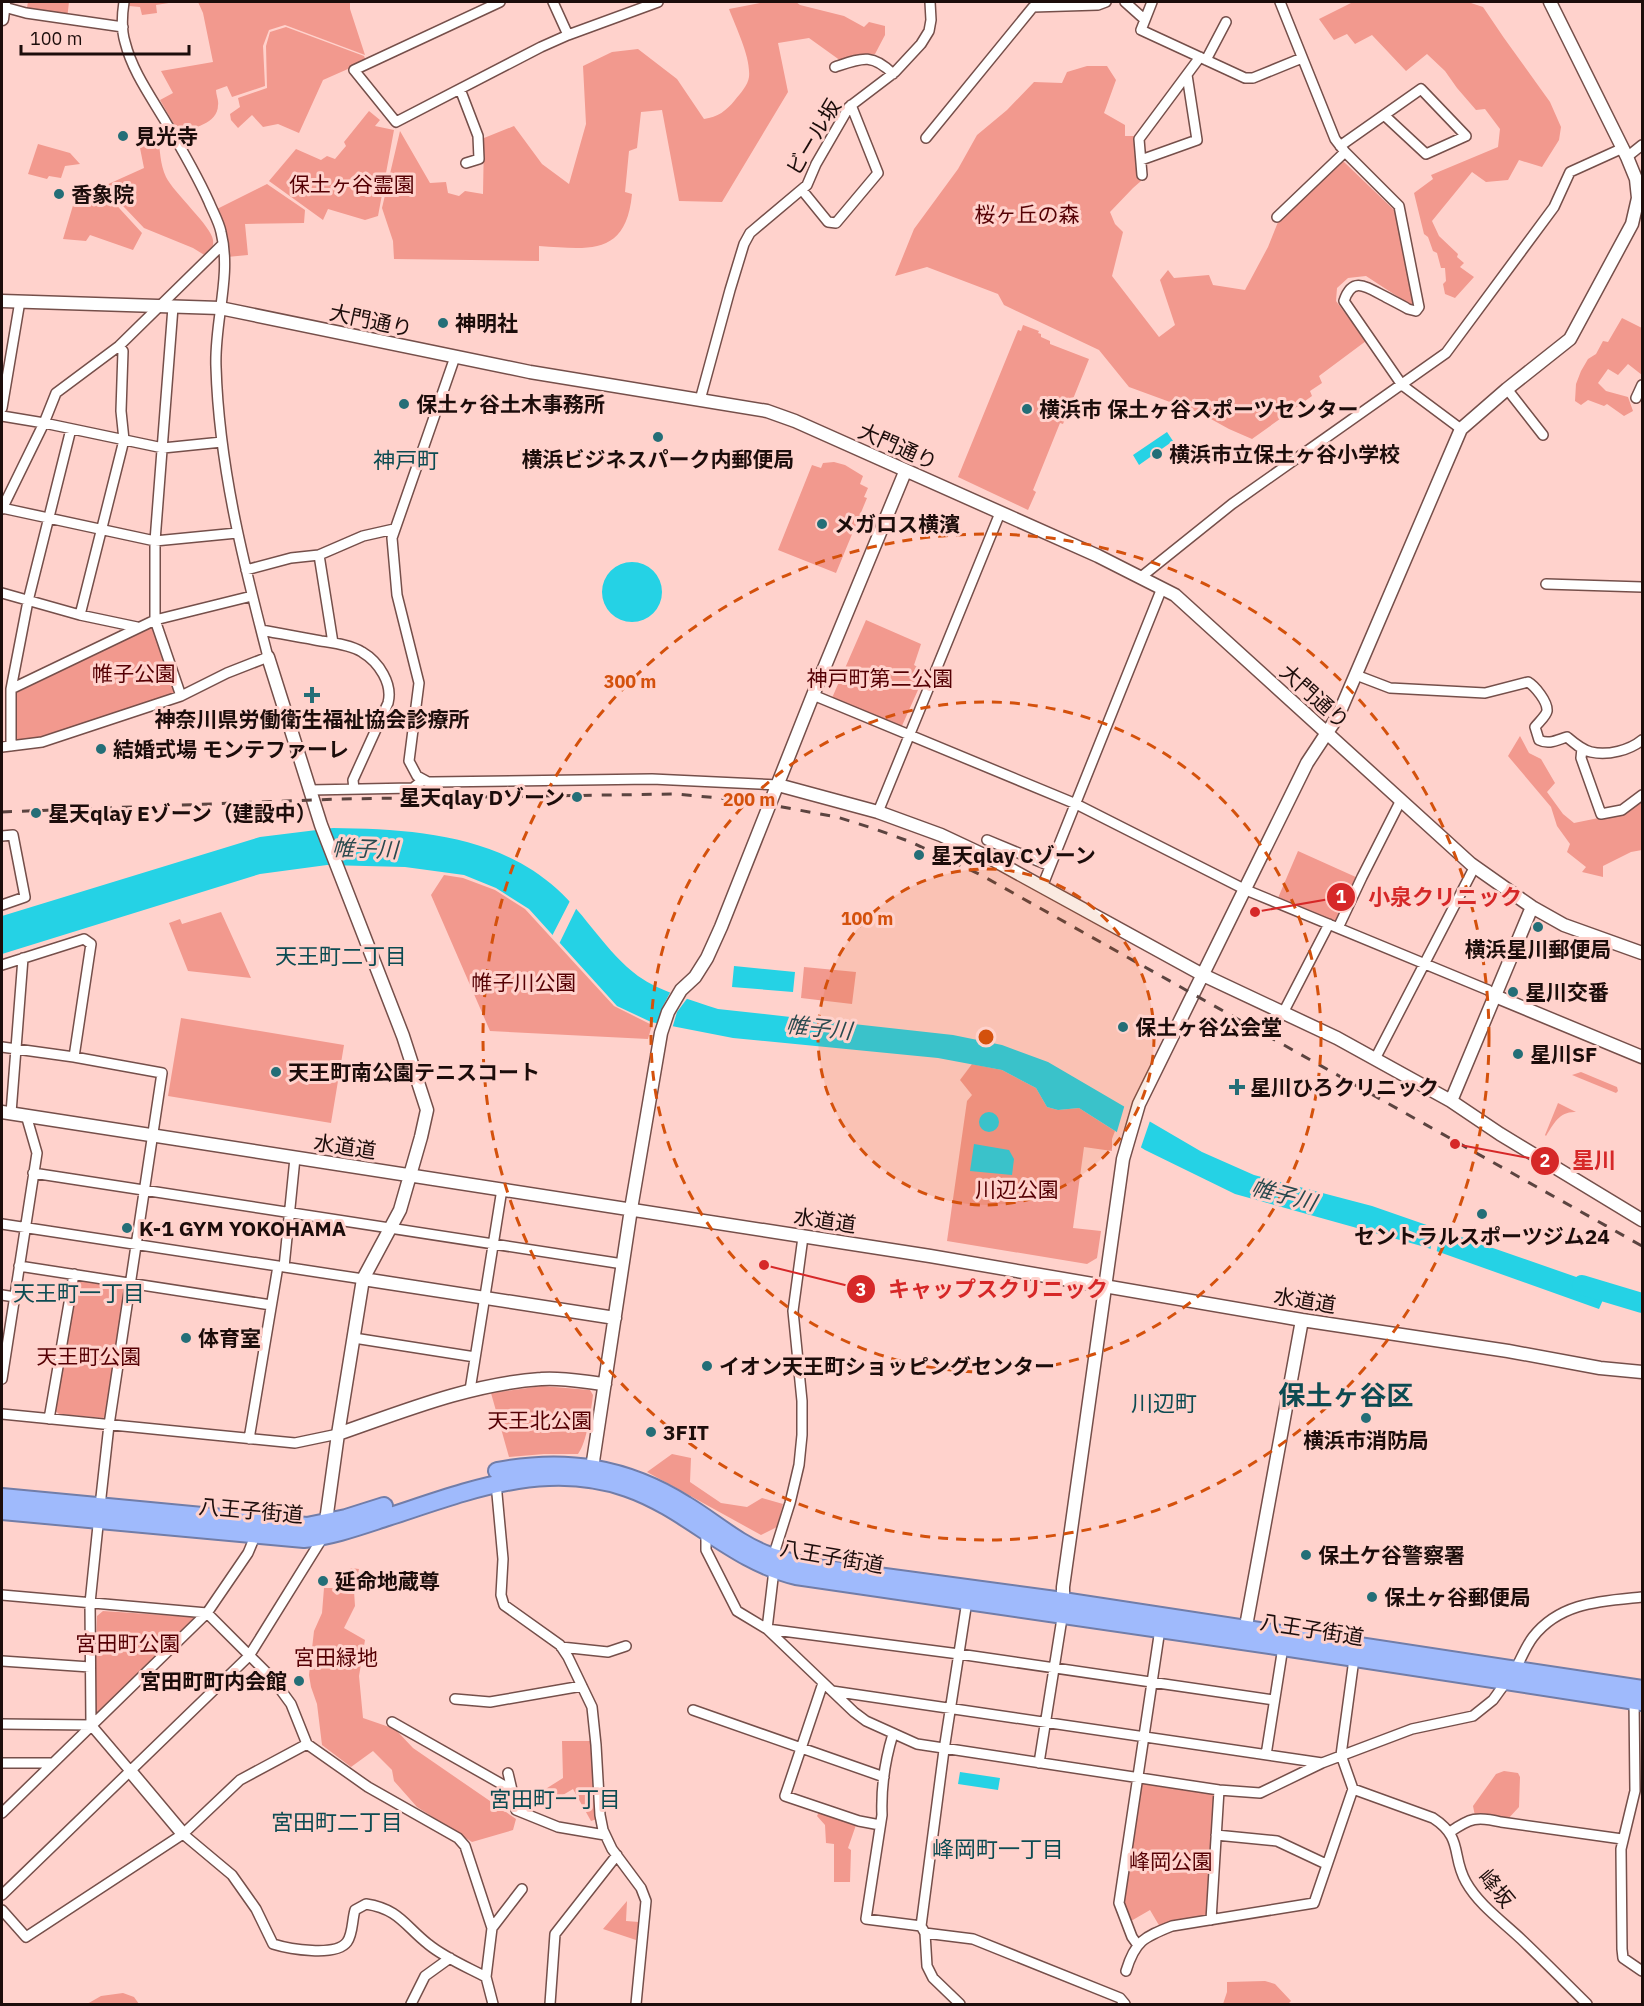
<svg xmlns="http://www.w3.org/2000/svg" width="1644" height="2006" font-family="'IBM Plex Sans','Noto Sans JP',sans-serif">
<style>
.green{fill:#f2998e}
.water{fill:#25d2e5}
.pier{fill:#ffd2cc}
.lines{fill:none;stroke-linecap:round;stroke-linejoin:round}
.river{stroke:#25d2e5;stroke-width:20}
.street-casing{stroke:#754f4a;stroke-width:12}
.secondary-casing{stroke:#754f4a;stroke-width:15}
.highway-casing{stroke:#717da8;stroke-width:20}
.street{stroke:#fff;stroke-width:9}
.secondary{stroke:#fff;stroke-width:12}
.highway{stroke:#9fbafc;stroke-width:16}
.rail{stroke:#5b4440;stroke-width:3;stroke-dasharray:10 10;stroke-linecap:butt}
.ring{fill:none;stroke:#d4510c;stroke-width:3;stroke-dasharray:10 8}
.poi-dot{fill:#246e77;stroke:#ffd2cc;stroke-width:2}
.labels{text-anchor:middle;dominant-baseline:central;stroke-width:6;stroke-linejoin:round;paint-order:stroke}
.poi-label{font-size:21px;font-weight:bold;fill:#1c0d0b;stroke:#ffd2cc;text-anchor:start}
.street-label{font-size:21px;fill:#1c0d0b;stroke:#ffd2cc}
.park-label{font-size:21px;fill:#550004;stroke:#ffd2cc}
.neighbourhood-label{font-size:22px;fill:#0c4b52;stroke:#ffd2cc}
.water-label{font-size:22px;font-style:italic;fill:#29494e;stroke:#ffd2cc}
.district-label{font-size:27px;font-weight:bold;fill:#0c4b52;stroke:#ffd2cc}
.centre{fill:#d4510c;stroke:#ffd2cc;stroke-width:3}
.ring-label{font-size:18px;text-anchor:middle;font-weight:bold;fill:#d4510c;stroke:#ffd2cc;stroke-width:6;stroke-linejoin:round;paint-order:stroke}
.leader{fill:none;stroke:#d62828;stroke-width:2}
.callout-dot{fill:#d62828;stroke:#ffd2cc;stroke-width:2}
.mark-label{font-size:18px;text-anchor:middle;font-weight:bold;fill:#fff}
.callout-label{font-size:22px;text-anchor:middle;font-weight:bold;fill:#d62828;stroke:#ffd2cc;stroke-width:6;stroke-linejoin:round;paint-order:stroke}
</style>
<rect width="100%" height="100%" fill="#ffd2cc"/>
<path class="green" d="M28 2H69L67 19 26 13Z
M130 2H175L156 5 157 13 142 15 140 7 129 6Z
M198 2H350V9L365 55 285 25 269 30 263 46 265 86 232 97 227 86 216 90C216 95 219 101 218 105 218 124 192 128 179 133L160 100 173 93 161 71 213 62 203 13Z
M765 2H796L800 5 844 16 864 27 869 22 885 26V35L875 54 841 61 809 38 778 43 788 92 722 202 679 201 662 110 641 112 637 148 629 151 625 192 632 194C626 257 588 249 539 246V261L394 259 393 241 382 208 400 131 430 183 446 182 448 193 459 196 465 191 483 194 484 138 514 126 542 164 569 184 586 124 583 66 612 52 638 49 677 79 704 119C718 117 726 111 735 100 740 94 748 85 749 77 751 57 736 28 729 9Z
M1353 2H1468L1483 7 1504 38 1550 102 1561 127 1559 140 1542 167 1519 160 1508 180 1486 182 1472 172 1432 221 1439 236 1458 254 1457 257 1464 263 1460 267 1474 277 1455 298 1445 294 1443 284 1446 281 1445 268H1441L1437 253 1433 251 1428 237 1424 234 1414 193 1433 179 1431 175 1498 147 1500 129 1485 109 1476 110 1457 88 1445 71 1427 54 1406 71 1372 35 1355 44 1347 34 1334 40 1319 19Z
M286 27 364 56 366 61 323 80 299 133 278 124 263 127 252 115 238 128 231 120 230 114 240 107 238 98 267 88 266 46 270 32Z
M1087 66H1107L1116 80 1104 113 1125 125V136H1136L1141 181 1133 188 1110 212 1115 224 1123 232 1112 276 1159 337 1175 325 1160 280 1168 270 1174 278 1209 275 1213 285 1245 290 1268 247 1278 222 1343 161 1395 211 1414 304H1409L1366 276 1348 278 1337 288 1336 301 1366 341 1319 376 1322 383 1310 391 1312 396 1252 439 1229 429 1200 413 1129 387 1099 350 1004 305 998 294 927 267 895 276 914 229 958 169 977 135 1007 110 1034 82 1062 83 1067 72Z
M369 111 380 120 375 126 394 130 378 216 365 220 328 209 323 220 269 181 296 149 321 160 327 156 335 159 346 146 344 142Z
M158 136C160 149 160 165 166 177 174 193 212 227 213 240 214 247 211 252 206 256L193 248 144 228 104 186 144 168 139 143Z
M38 144 70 153 80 164 65 166 61 178 49 176 47 179 28 174Z
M267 184 305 210 304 223 245 224 248 255 227 257 217 209Z
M98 185 142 233 133 250 90 235 86 241 63 239 77 192Z
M1622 318 1642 328V375L1628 364 1618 375 1608 369 1598 383 1606 391 1628 397 1633 411 1624 416 1607 404 1604 406 1588 400 1581 405 1575 401 1576 384 1581 371 1588 359 1596 354 1603 341 1608 342Z
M1023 325 1039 331 1038 333 1041 334V337L1050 341V344L1089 359 1063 424 1060 423 1033 490 1036 492 1028 510 958 477 1018 330 1021 331Z
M834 462 845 465 863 476 860 484 868 488 864 497 867 498 836 573 778 550 812 465 821 468 823 463Z
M866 620 921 644 914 665 926 672 901 728 832 698Z
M152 627 178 694 42 739 13 744 14 694Z
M1520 736 1529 753 1541 759 1555 783 1547 792 1563 814 1574 823 1623 813 1642 800V850L1631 852 1603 866V877L1582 872 1586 867 1567 852 1570 844 1557 826 1551 807 1508 756Z
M1298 851 1358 878 1337 924 1278 898Z
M444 875 463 878 495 890 525 909 614 1006 652 1025 648 1039 490 1031 431 895Z
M221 912 251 978 188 971 169 923 180 919 182 924Z
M804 967 856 972 852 1004 801 998Z
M181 1018 344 1045 331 1123 168 1096Z
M972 1064 1002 1070 1036 1088 1047 1107 1058 1110 1079 1108 1115 1131 1112 1139V1151L1084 1147 1073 1228 1101 1231 1097 1258 1087 1264 947 1241 967 1101 972 1095 960 1080Z
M1581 1072 1617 1087 1618 1091 1616 1093 1572 1075Z
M1558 1103 1576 1112C1560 1111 1554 1123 1546 1136L1545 1135Z
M80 1278 128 1287 105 1418 59 1414 53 1409 76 1281Z
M542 1386 590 1390 593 1395C591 1411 587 1442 578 1454H544L509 1457 491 1393Z
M672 1454 691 1458 690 1482 721 1503 747 1507 762 1498 783 1504 777 1527 761 1535 647 1472Z
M351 1568 359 1569 354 1591 355 1606 344 1628 365 1640 359 1676 363 1718 395 1729 413 1748 516 1819 513 1830 472 1842 417 1807 394 1781 392 1770 373 1751 351 1767 322 1745 317 1704 311 1687 309 1675 314 1631 322 1613 324 1588H335Z
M103 1611 193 1617V1623L94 1717 97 1616Z
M562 1741H593L597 1819 591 1821 573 1789 551 1802 544 1790 563 1778Z
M1504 1771 1518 1773 1520 1777 1519 1807 1507 1820 1475 1816 1473 1806 1496 1774Z
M1144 1783 1211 1793 1215 1796 1208 1914 1205 1918 1160 1927 1150 1910 1131 1921 1124 1904 1140 1785Z
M819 1812 856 1825 848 1848 851 1850 850 1882H834V1844L826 1843 825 1825 817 1816Z
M627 1901 626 1921 639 1922 636 1940 603 1929Z
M1265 1981 1275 1984 1291 2001 1288 2004H1223L1227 1992V1982Z
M123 1993 134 1997 139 2004H87L101 1996Z"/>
<path class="water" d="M1167 432 1173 441 1139 465 1133 455Z
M602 592a30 30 0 1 1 60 0a30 30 0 1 1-60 0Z
M333 828C411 829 496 834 557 889 586 915 606 952 638 976 661 992 691 1000 718 1009L953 1035 1002 1045 1048 1062 1202 1152 1254 1175 1372 1206 1608 1288 1599 1309 1425 1247 1235 1194 1145 1150 1079 1108 1058 1110 1047 1107 1036 1088 1002 1070 938 1058 733 1038 651 1022 617 1006 529 909 496 888 464 875 405 867 327 865 260 874 2 954V916L260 837Z
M734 966 795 972 793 992 732 987Z
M979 1122a10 10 0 1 1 20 0a10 10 0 1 1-20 0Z
M974 1144 1009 1150 1014 1159 1012 1175 970 1171Z
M960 1772 1000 1778 998 1790 958 1784Z"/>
<path class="pier" d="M571 899 577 907 559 944 552 936Z
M672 989 689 996 677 1012 672 1029 656 1026 663 1006Z
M1125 1104 1151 1118 1140 1150 1116 1135Z
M1435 1223 1442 1226 1436 1254 1430 1252Z"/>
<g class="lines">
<path class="river" d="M1582 1285 1642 1303"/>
<defs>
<path id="street" d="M500 2 354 70 396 122 541 47 568 35 658 2
M553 2 568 35
M1125 2 1144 19
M1152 2 1141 30 1245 78H1253L1302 58
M1280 2 1335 139 1345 152 1399 206 1419 307 1416 311 1408 309C1400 304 1391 300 1382 295 1365 286 1352 277 1344 301L1402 385 1461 429
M4 7 26 13 123 27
M1206 60 1226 22
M835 67C862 58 872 53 893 74
M460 89 478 136 479 159 466 163
M926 138 1033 7 1098 5 1106 2
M1340 146 1421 89 1466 136 1426 154 1384 115
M1627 157 1642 145
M1141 160 1197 140 1187 75
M1142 175 1139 139 1200 57
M802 190 828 222 836 223 878 173 851 105
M1277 217 1345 152
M173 307 155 541V620L181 696
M455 357 392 538 397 595 419 683 409 761 417 776 428 782H433L652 779 778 785
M1507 389 1543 435
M1636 398 1642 385
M700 400 730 290 744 244 750 233 807 185 816 164 849 107 895 72 921 44 929 31 931 20 930 2
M2 408 20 301
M2 416 44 423 163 448 222 442
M2 508 155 541 237 533
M2 509 44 423 56 393 119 346 223 244
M319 555 333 643
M246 570 291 558 319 555 363 536 394 529
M1141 577 1232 504 1446 353 1554 207 1570 172 1623 148
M1546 584 1642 587
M2 593 80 615 137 627
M80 615 124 440 121 411 123 351 119 346
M261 630C281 634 301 637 321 641 334 643 351 645 362 652 379 662 393 684 388 703L353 780 354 789
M1356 675 1390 688 1485 693 1528 682C1535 686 1548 702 1547 711 1546 716 1539 722 1535 727L1539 740C1549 745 1557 740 1567 737 1574 743 1582 750 1591 752 1608 756 1630 750 1642 740
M11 689 155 620 252 596
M813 695 1076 804 1246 890 1488 990 1495 996
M11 746V689L28 601 71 429
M2 747 42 742 181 696 227 673 268 657C243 561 219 466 216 367 214 322 232 276 221 232 219 222 213 212 209 202 196 173 180 146 164 119 149 94 132 70 125 42 121 29 122 15 124 2
M1582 748 1581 758 1601 814 1622 810 1642 795
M310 790 413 788 423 780
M878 812 1000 513
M2 836 13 835 25 897 2 905
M987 840 1050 866
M1042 887 1162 588
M1338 928 1362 877 1401 800
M2 965 84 939 91 944 74 1057
M1283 1013 1329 924
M2 1047 74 1057 162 1073 109 1425 100 1506 90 1603 91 1725 131 1772
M1375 1059 1475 866
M11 1113 23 958
M33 1173 623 1264
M2 1224 363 1279
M19 1266 271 1305
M284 1267 295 1158
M2 1295 15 1297
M354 1338 475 1357
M2 1379 37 1153 26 1115
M470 1390 502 1189
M2 1414 295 1443 338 1434
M49 1419 74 1274
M249 1439 278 1266
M496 1483 503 1559 501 1595 504 1605 560 1645 568 1657 592 1707 596 1745 600 1815 603 1830 612 1849 641 1888 646 1901 636 2004
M706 1532V1550L737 1611 767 1629 854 1712 866 1721 917 1744 1219 1790 1260 1793 1322 1763 1412 1729 1473 1716 1493 1700 1506 1682
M773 1557 790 1503 799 1465 802 1435V1401L793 1311 803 1237
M774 1570 767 1629 959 1654 1274 1700
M2 1595 207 1613 272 1678 291 1704 307 1744 368 1787 458 1838 465 1846 492 1928 486 1977 493 2004
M967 1601 944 1750 921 1926 925 1933 973 1939 1120 1998 1125 2004
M561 1647 608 1652 626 1646
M2 1661 90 1667
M1515 1670C1521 1659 1526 1646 1533 1637 1560 1602 1602 1601 1642 1597
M823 1683 785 1796 859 1821 880 1825
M832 1691 1322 1763
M455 1699 490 1702 582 1686
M1634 1699 1635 1791 1621 1849 1622 1949 1623 1958 1642 1971
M693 1710 884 1777
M392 1722 512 1790 516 1810 558 1827 605 1835
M2 1724 91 1725
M893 1734C885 1760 881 1788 882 1815L866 1919 921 1926
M1266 1755 1283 1647
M2 1763H53
M1039 1763 1063 1612
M508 1773 512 1790
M1353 1789 1433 1818C1464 1838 1451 1856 1466 1882 1479 1905 1502 1921 1521 1939 1543 1960 1565 1982 1587 2004
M2 1813 207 1613 248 1553 256 1534
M1450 1832C1470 1818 1477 1816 1501 1822L1622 1839
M183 1834 232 1875 256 1909 273 1944C289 1949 336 1957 347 1942 353 1934 352 1920 355 1910L366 1904C399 1909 405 1926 428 1944 445 1958 467 1967 486 1977
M1216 1835 1277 1841 1326 1864
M2 1895 249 1656 323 1537
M2 1910 26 1937 183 1834 240 1780 307 1744
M1211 1920 1219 1790
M492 1928 522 1889
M925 1933 927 1966 933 1978 960 2004
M1137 1944 1132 1937 1119 1903 1160 1629
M1126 1971C1135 1941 1144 1937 1172 1926L1314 1903 1353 1789 1341 1755 1354 1659
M411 2004 425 1976 450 1958
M550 2004 555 1934 617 1855"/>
<path id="secondary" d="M2 19 4 2
M2 301 220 308 530 372 767 411 795 421 1098 556 1175 595 1471 864 1532 907 1564 925 1642 953
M268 657 321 825 403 1036 427 1110 421 1137 400 1210 363 1279 338 1434 325 1528
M778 785 878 812 941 835 990 858 1203 975 1337 1038 1451 1101 1500 1134 1642 1220
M1495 996 1642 1057
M1451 1101 1532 907
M2 1112 930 1256 1302 1320 1508 1351 1600 1368 1642 1372
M363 1279 615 1318
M338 1434C404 1411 470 1384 541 1379 562 1377 584 1382 605 1384
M592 1468 631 1209 661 1033 668 1012 681 990 695 977 707 958 721 927 813 695 905 472
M1063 1601V1587L1123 1159 1139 1104 1307 763 1338 716 1461 429 1507 389 1570 339 1632 224 1638 198 1636 179 1627 157 1550 2
M1244 1637 1302 1320
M131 1772 183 1834"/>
<path id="highway" d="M497 1471C566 1458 626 1467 686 1505 713 1521 738 1544 768 1555 779 1559 791 1562 803 1566L1063 1601 1642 1689
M2 1497 307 1526 346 1518 384 1506
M2 1511 304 1539C333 1536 360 1526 388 1517 465 1492 545 1459 627 1488 688 1509 732 1561 796 1576L1283 1647 1642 1702"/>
</defs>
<use href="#street" class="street-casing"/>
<use href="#secondary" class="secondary-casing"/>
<use href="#highway" class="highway-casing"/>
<use href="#street" class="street"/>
<use href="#secondary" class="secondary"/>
<use href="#highway" class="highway"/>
<path class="rail" d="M2 812 338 799 677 794 749 801 837 817 875 829 911 842 981 875 1642 1246"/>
</g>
<circle cx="986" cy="1037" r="168" fill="#d4510c" fill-opacity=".12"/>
<g class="ring">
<circle cx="986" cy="1037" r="168"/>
<circle cx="986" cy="1037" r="335"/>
<circle cx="986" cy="1037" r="503"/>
</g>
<g class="poi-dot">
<circle cx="123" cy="136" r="6"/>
<circle cx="59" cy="194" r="6"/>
<circle cx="443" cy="323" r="6"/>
<circle cx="404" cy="404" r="6"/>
<circle cx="1027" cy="409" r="6"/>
<circle cx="658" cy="437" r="6"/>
<circle cx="1157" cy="454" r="6"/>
<circle cx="822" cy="524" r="6"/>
<path d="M309 686h6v6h6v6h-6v6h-6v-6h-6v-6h6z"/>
<circle cx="101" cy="749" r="6"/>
<circle cx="577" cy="797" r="6"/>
<circle cx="36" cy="813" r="6"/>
<circle cx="919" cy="855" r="6"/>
<circle cx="1538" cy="927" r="6"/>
<circle cx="1513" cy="992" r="6"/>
<circle cx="1123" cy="1027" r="6"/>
<circle cx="1518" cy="1054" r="6"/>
<circle cx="276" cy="1072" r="6"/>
<path d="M1234 1078h6v6h6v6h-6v6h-6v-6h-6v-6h6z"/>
<circle cx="1482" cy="1214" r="6"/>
<circle cx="127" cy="1228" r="6"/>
<circle cx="186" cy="1338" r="6"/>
<circle cx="707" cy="1366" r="6"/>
<circle cx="1366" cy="1418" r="6"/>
<circle cx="651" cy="1432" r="6"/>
<circle cx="1306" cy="1555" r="6"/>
<circle cx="323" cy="1581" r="6"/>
<circle cx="1372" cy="1597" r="6"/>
<circle cx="299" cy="1681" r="6"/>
</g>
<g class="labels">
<g class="poi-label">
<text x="135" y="136">見光寺</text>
<text x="71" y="194">香象院</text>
<text x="455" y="323">神明社</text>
<text x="416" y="404">保土ヶ谷土木事務所</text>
<text x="1039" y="409">横浜市 保土ヶ谷スポーツセンター</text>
<text x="1169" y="454">横浜市立保土ヶ谷小学校</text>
<text x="658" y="459" text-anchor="middle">横浜ビジネスパーク内郵便局</text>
<text x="834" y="524">メガロス横濱</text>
<text x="312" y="719" text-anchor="middle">神奈川県労働衛生福祉協会診療所</text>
<text x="113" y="749">結婚式場 モンテファーレ</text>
<text x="565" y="797" text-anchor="end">星天qlay Dゾーン</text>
<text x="48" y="813">星天qlay Eゾーン（建設中）</text>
<text x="931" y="855">星天qlay Cゾーン</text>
<text x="1538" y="949" text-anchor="middle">横浜星川郵便局</text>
<text x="1525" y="992">星川交番</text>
<text x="1135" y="1027">保土ヶ谷公会堂</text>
<text x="1530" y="1054">星川SF</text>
<text x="288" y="1072">天王町南公園テニスコート</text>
<text x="1250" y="1087">星川ひろクリニック</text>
<text x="139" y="1228">K-1 GYM YOKOHAMA</text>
<text x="1482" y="1236" text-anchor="middle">セントラルスポーツジム24</text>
<text x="198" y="1338">体育室</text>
<text x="719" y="1366">イオン天王町ショッピングセンター</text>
<text x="663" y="1432">3FIT</text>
<text x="1366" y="1440" text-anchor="middle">横浜市消防局</text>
<text x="1318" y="1555">保土ケ谷警察署</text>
<text x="335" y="1581">延命地蔵尊</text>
<text x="1384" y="1597">保土ヶ谷郵便局</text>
<text x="287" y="1681" text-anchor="end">宮田町町内会館</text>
</g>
<g class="street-label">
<text transform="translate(813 137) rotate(-59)">ビール坂</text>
<text transform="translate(371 320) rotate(12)">大門通り</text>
<text transform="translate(898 446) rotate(24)">大門通り</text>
<text transform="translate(1315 696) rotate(42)">大門通り</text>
<text transform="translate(345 1146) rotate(8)">水道道</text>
<text transform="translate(825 1220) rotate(8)">水道道</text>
<text transform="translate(1305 1300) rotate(9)">水道道</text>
<text transform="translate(251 1510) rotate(5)">八王子街道</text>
<text transform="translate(832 1556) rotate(10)">八王子街道</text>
<text transform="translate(1312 1629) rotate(9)">八王子街道</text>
<text transform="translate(1497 1888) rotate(50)">峰坂</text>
</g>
<g class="park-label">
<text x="352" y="184">保土ヶ谷霊園</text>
<text x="1027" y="214">桜ヶ丘の森</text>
<text x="134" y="673">帷子公園</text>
<text x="880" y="678">神戸町第二公園</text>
<text x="524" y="982">帷子川公園</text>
<text x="1017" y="1189">川辺公園</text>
<text x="89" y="1356">天王町公園</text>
<text x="540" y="1420">天王北公園</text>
<text x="128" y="1643">宮田町公園</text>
<text x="336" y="1657">宮田緑地</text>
<text x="1171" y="1861">峰岡公園</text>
</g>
<g class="neighbourhood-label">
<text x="406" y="459">神戸町</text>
<text x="341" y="955">天王町二丁目</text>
<text x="79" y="1292">天王町一丁目</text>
<text x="1164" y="1402">川辺町</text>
<text x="555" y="1798">宮田町一丁目</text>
<text x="337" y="1821">宮田町二丁目</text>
<text x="998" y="1848">峰岡町一丁目</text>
</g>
<g class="water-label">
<text transform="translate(365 848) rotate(2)">帷子川</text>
<text transform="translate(819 1027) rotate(6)">帷子川</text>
<text transform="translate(1284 1194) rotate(15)">帷子川</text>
</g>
<g class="district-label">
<text x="1346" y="1394">保土ヶ谷区</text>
</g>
</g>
<circle cx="986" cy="1037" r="9" class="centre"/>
<g class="ring-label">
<text x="630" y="688">300 m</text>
<text x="749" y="806">200 m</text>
<text x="867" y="925">100 m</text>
</g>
<path class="leader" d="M1255 912L1341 897M1455 1144L1545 1161M764 1265L861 1289"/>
<g class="callout-dot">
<circle cx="1255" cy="912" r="6"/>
<circle cx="1455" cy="1144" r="6"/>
<circle cx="764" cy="1265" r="6"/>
<circle cx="1341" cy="897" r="15"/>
<circle cx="1545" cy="1161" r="15"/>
<circle cx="861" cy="1289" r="15"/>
</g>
<g class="mark-label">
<text x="1341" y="903">1</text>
<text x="1545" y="1167">2</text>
<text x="861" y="1296">3</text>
</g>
<g class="callout-label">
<text x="1445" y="905">小泉クリニック</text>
<text x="1594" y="1168">星川</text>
<text x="998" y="1297">キャップスクリニック</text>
</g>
<rect width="1644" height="2006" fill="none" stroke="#1c0d0b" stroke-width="6"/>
<path d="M21 45v9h168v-9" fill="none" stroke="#1c0d0b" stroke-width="3"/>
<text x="30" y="45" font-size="18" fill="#1c0d0b" stroke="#ffd2cc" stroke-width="4.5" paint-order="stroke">100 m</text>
</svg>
